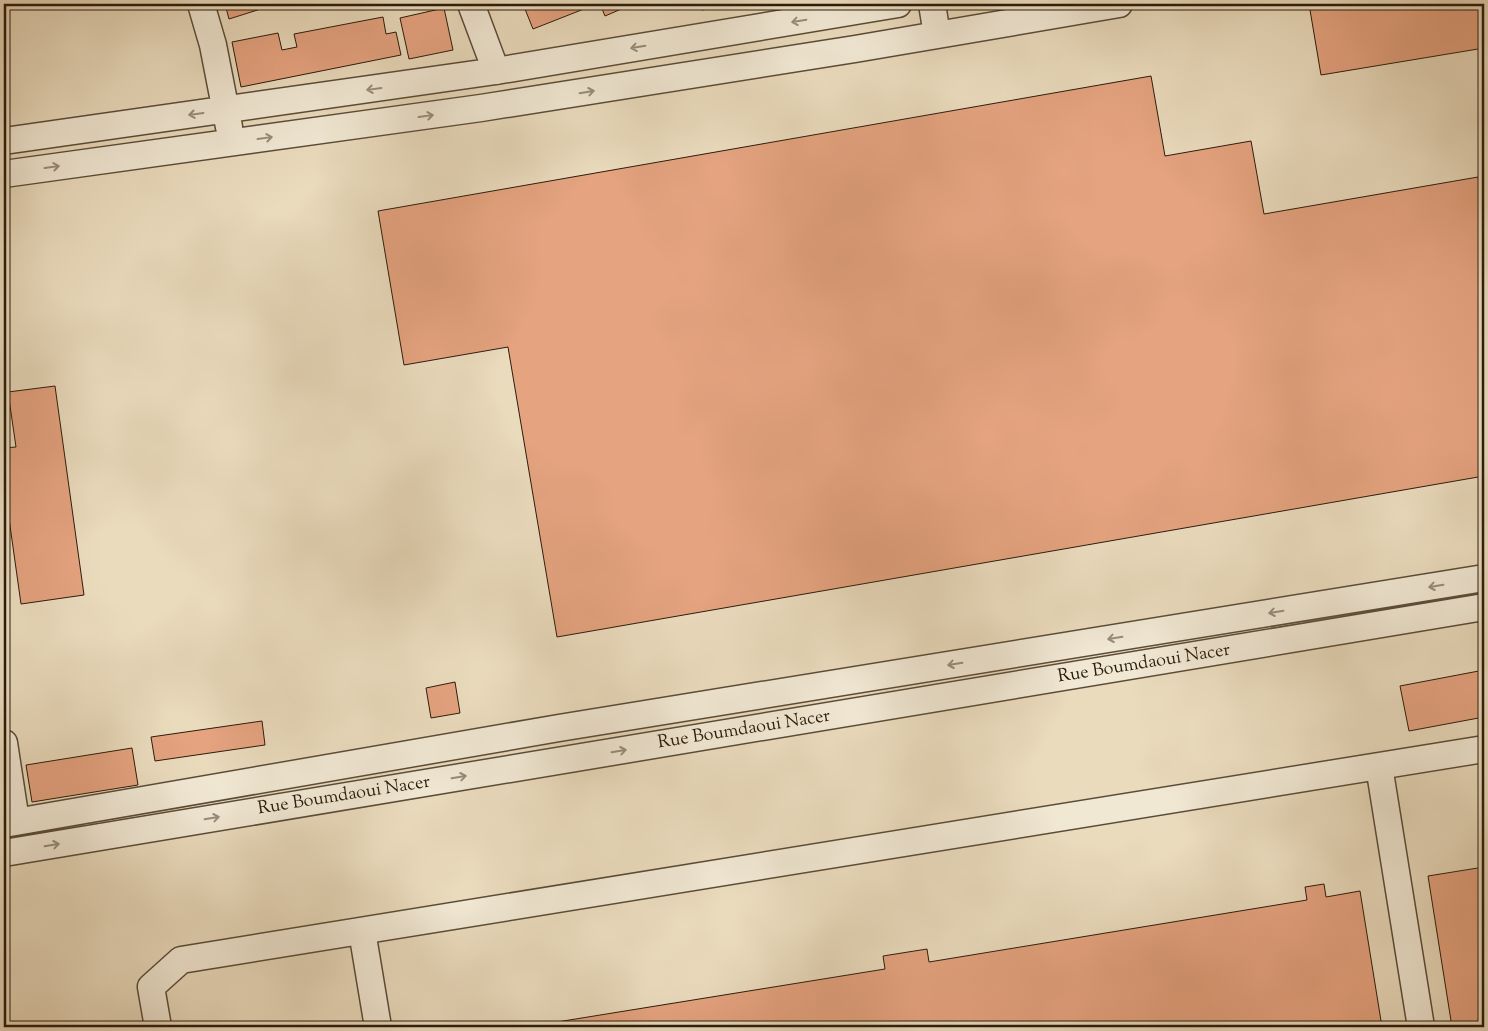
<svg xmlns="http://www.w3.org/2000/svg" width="1488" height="1031" font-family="'Sorts Mill Goudy',serif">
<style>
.building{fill:#e5a380;stroke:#2a1c0c}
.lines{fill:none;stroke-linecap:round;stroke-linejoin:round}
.minor-casing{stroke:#5a4c38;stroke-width:29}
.minor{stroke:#f1e8d4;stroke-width:26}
.oneway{stroke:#978c7a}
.labels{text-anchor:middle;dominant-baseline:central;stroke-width:4.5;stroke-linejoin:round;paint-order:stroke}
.street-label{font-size:18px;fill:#2a1c0c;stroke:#f1e8d4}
</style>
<rect width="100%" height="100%" fill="#eadbbd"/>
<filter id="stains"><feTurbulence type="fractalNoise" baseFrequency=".004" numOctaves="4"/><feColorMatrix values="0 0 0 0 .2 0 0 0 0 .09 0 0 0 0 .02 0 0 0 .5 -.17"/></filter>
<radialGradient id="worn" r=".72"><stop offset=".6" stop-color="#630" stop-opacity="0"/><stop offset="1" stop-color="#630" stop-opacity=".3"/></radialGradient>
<path class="building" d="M225 4H266L267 7 229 19Z
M523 4H587L589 7 533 29Z
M600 4H633L605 16Z
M700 4H731L702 10Z
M1309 4H1484V48L1321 75Z
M444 8 453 50 409 59 400 18Z
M383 17 386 34 396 32 401 55 241 87 232 42 278 33 282 50 297 47 294 34Z
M1151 76 1165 156 1251 141 1264 214 1478 177 1484 212V476L557 637 508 347 404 365 378 211Z
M55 386 84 595 21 604 4 483V448L16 447 8 392Z
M1484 670V717L1409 731 1400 686Z
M455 682 460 713 431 718 426 688Z
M262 721 265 745 155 761 151 737Z
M132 748 138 785 32 802 26 765Z
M1484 867V1027H1452L1428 876Z
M1324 884 1326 897 1360 891 1382 1027H526L885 969 883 956 927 949 929 962 1307 900 1305 887Z"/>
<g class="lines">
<defs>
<path id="minor" d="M201 4 213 45 229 127
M471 4 496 71
M932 4 937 35
M4 141 496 71 898 4
M4 174 481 108 855 49 1119 4
M4 743 16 821
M1379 766 1421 1027
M4 824 559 728 1484 578
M4 853 1484 607
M362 931 378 1027
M158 1027 151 987 181 960 1484 749"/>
</defs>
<use href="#minor" class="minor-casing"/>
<use href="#minor" class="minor"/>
</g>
<defs><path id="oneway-shaft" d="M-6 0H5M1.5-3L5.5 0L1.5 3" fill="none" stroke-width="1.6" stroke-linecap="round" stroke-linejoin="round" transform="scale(1.25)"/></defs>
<g class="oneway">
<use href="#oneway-shaft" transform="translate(799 21) rotate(170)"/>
<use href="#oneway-shaft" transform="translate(638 47) rotate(170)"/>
<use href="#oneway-shaft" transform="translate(374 89) rotate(172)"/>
<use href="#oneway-shaft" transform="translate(587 92) rotate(-9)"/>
<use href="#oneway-shaft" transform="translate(196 114) rotate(172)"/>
<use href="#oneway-shaft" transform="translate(426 116) rotate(-8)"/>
<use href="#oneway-shaft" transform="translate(265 138) rotate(-8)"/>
<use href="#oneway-shaft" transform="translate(52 167) rotate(-8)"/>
<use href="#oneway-shaft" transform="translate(1436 586) rotate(171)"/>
<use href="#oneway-shaft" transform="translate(1276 612) rotate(171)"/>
<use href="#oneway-shaft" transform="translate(1115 638) rotate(171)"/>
<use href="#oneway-shaft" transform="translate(955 664) rotate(171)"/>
<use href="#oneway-shaft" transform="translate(619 751) rotate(-9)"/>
<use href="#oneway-shaft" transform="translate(459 777) rotate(-9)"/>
<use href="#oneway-shaft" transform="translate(212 818) rotate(-9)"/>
<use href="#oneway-shaft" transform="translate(52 845) rotate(-9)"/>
</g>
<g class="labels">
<g class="street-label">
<text transform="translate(1144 664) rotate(-9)">Rue Boumdaoui Nacer</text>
<text transform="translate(744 730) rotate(-9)">Rue Boumdaoui Nacer</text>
<text transform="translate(344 796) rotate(-9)">Rue Boumdaoui Nacer</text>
</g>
</g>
<rect width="1488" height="1031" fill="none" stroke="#eadbbd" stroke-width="20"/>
<rect x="5" y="5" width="1478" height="1021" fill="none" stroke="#2a1c0c" stroke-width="2.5"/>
<rect x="10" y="10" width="1468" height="1011" fill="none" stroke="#2a1c0c"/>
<rect width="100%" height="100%" filter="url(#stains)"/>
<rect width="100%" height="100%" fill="url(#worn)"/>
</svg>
